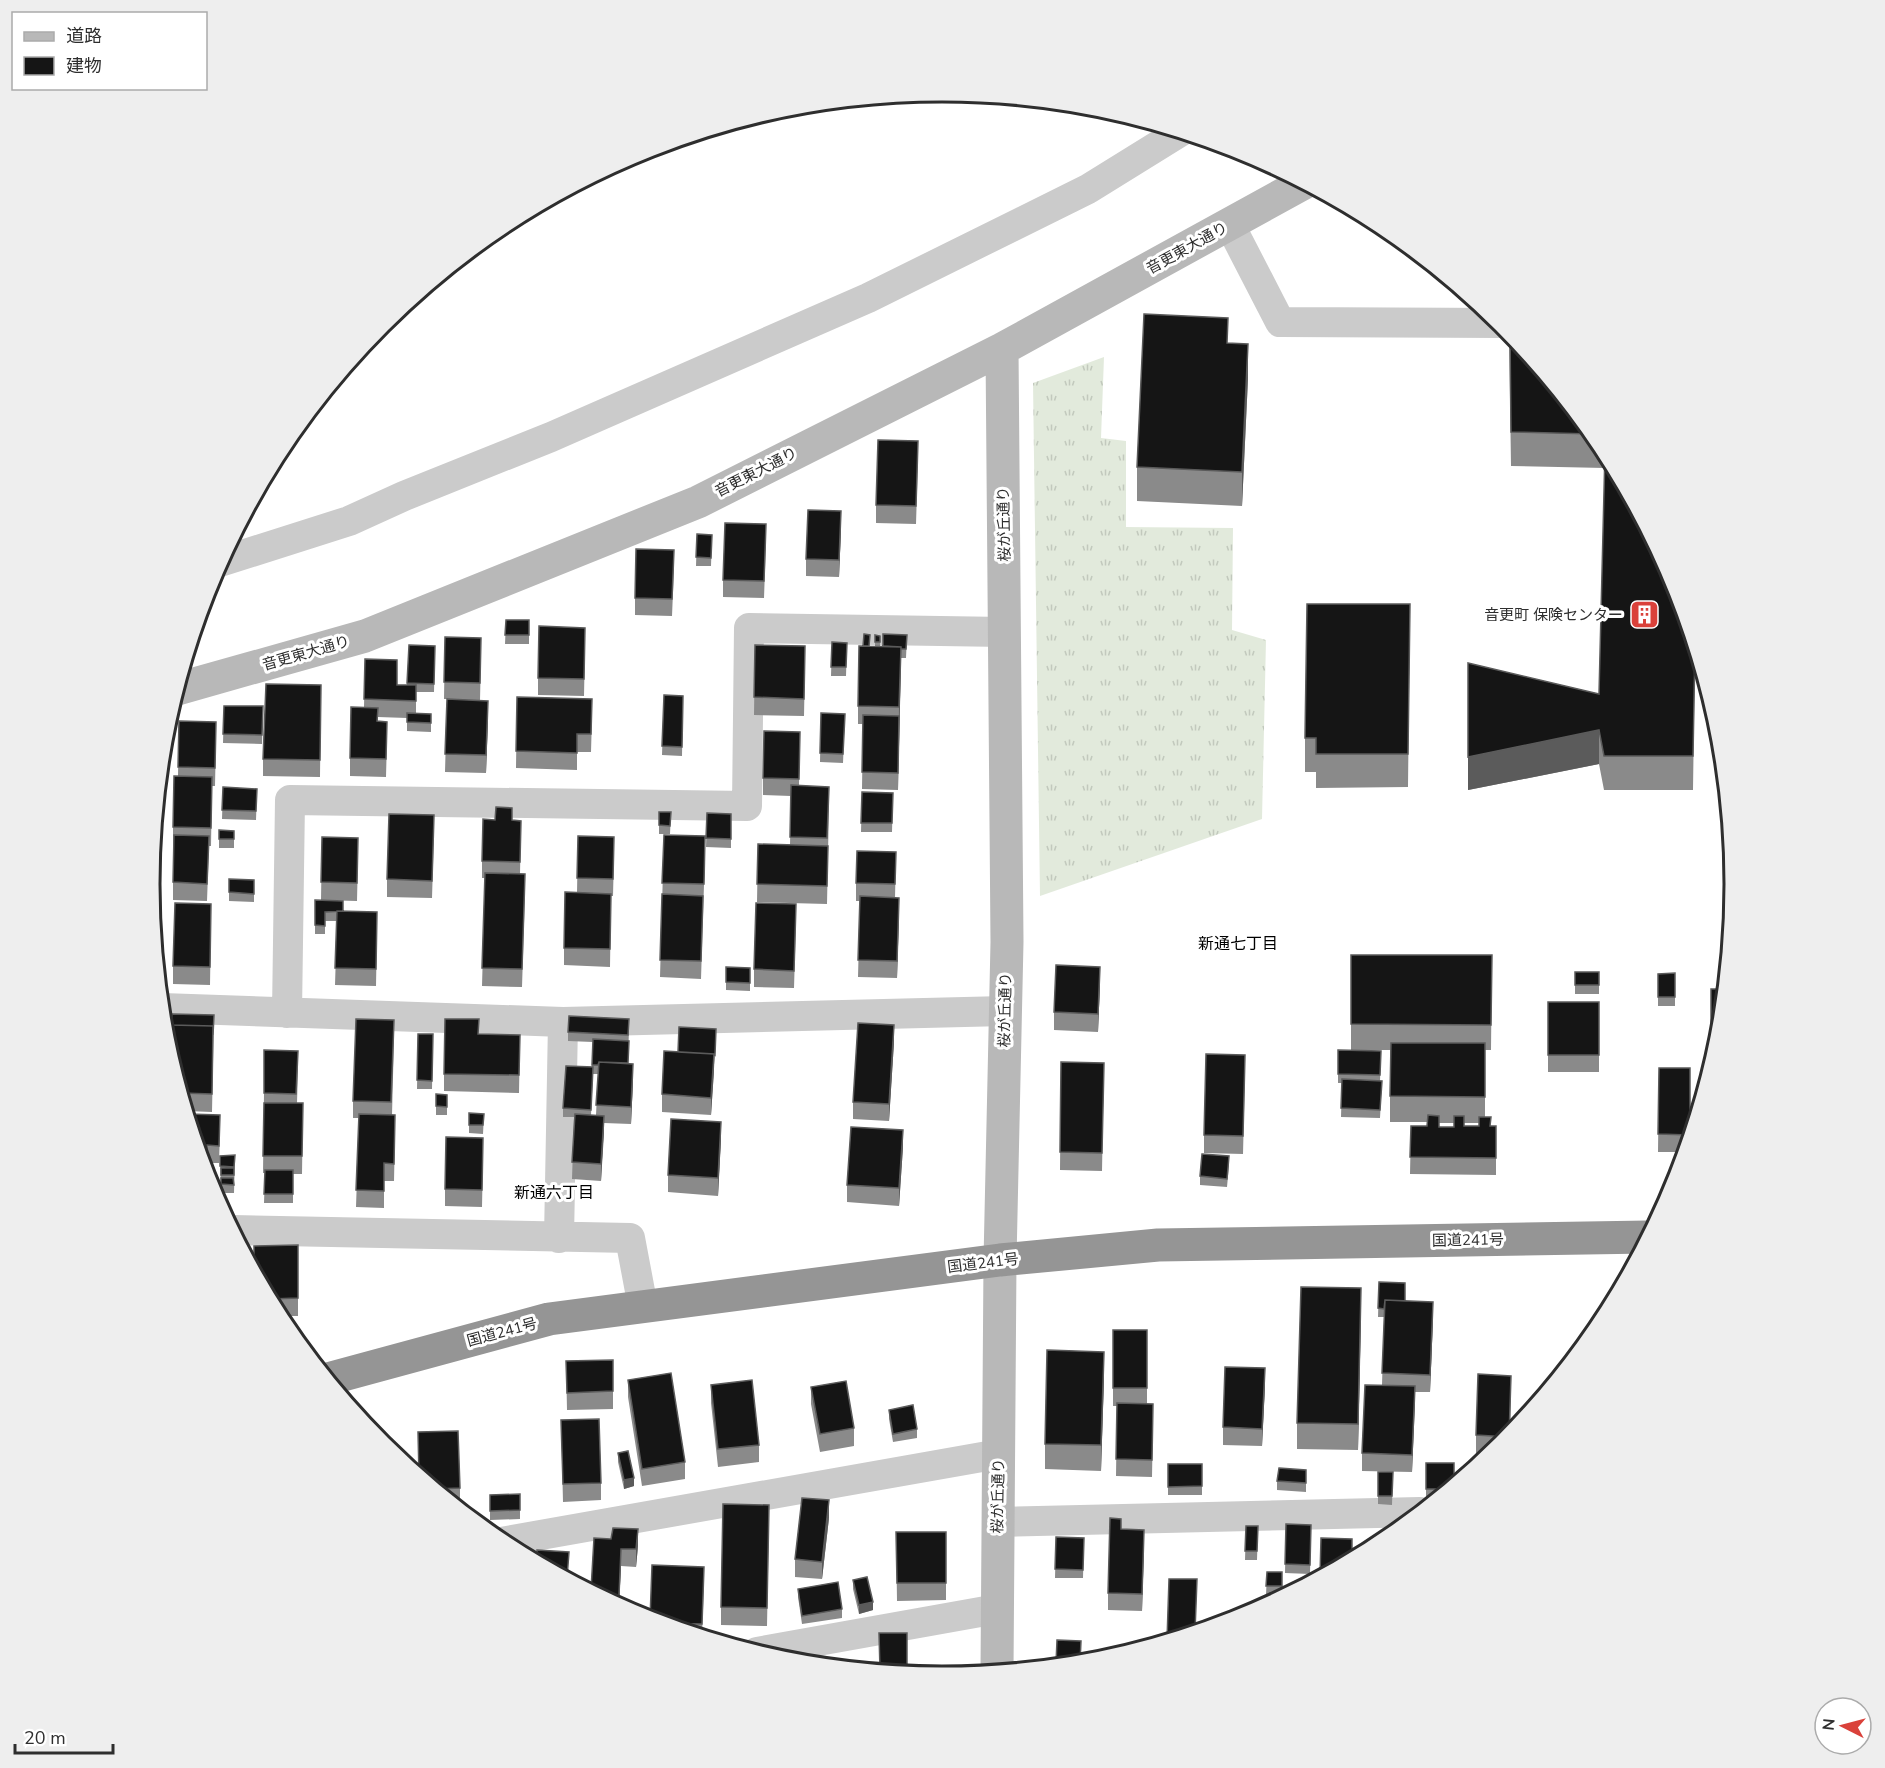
<svg xmlns="http://www.w3.org/2000/svg" width="1885" height="1768" font-family="'Nunito Sans','Noto Sans JP',sans-serif">
<style>
.grass{fill:url(#grass-tufts)}
.lines{fill:none;stroke-linecap:round;stroke-linejoin:round}
.street{stroke:#cbcbcb;stroke-width:30}
.secondary{stroke:#b8b8b8;stroke-width:33}
.highway{stroke:#959595;stroke-width:33}
.wall{fill:#8a8a8a;fill-rule:evenodd}
.shaded-wall{fill:#5b5b5b}
.building{fill:#151515;stroke:#5b5b5b;stroke-width:1.5}
.labels{text-anchor:middle;dominant-baseline:central;stroke-width:6;stroke-linejoin:round;paint-order:stroke}
.street-label{font-size:15px;fill:#2e2e2e;stroke:#fff}
.poi-label{font-size:15px;fill:#2e2e2e;stroke:#fff;text-anchor:end}
.neighbourhood-label{font-size:16px;fill:#000;stroke:#fff}
.rim{fill:none;stroke:#2e2e2e;stroke-width:3}
</style>
<defs>
<pattern id="grass-tufts" width="24" height="20" patternUnits="userSpaceOnUse" patternTransform="scale(1.5)"><rect width="24" height="20" fill="#e2eadc"/><path d="M3 7l-1-3M5 7V3M7 7l1-3M15 17l-1-3M17 17v-4M19 17l1-3" fill="none" stroke="#c2c9bd"/></pattern>
</defs>
<rect width="100%" height="100%" fill="#fff"/>
<path class="grass" d="M1104 357 1101 438 1126 441V527L1233 528 1232 630 1266 640 1262 819 1040 896 1033 383Z"/>
<g class="lines">
<path class="street" d="M1230 225 1280 322 1502 323
M220 562 349 521 404 496 551 437 868 298 1088 189 1180 132
M162 1008 563 1022 1005 1011
M287 1013 290 800 747 806 749 628 1005 632
M233 1230 630 1238 643 1307
M559 1238 563 1022
M998 1522 1420 1512
M501 1542 999 1454
M757 1652 997 1609"/>
<path class="secondary" d="M177 689 365 636 698 502 1002 349 1304 183
M997 1671 1000 1260 1007 942 1002 349"/>
<path class="highway" d="M328 1379 549 1319 1000 1260 1158 1245 1648 1237"/>
</g>
<path class="wall" d="M1509 331 1602 444 1675 581 1695 649 1693 790H1604L1599 764 1468 790V663L1599 694 1605 468 1511 466Z
M1248 378 1242 506 1137 501V467Z
M918 459 916 524 876 523V505Z
M841 529 839 577 806 576V559Z
M697 534 712 535 711 566H696Z
M766 541 764 598 723 597V580Z
M674 568 672 616 635 615V598Z
M1410 604 1408 787 1316 788V772H1305V738Z
M506 620H529V644H505Z
M875 635 880 636V646H883L907 635 906 658H901L898 790 862 789 863 724H858V706L870 646H875Z
M445 637 481 656 480 700 488 718 486 773 445 772 447 699H444Z
M832 642 847 643 846 676H831Z
M585 645 584 696 538 695V678Z
M755 645 805 664 804 716 754 715Z
M435 646 434 692H416V714H431V732L407 731V718L378 717V721L387 739 386 777 350 776V758L364 707 365 659 397 685H407V683Z
M321 685 320 777 263 776V759Z
M664 695 683 696 682 756 662 755Z
M517 697 592 717 591 752H577V770L516 768Z
M224 706H263L262 744 223 743Z
M821 713 845 714 843 763 820 762Z
M179 721 216 739 215 786H212L211 846H209L207 901 173 900V827L178 776Z
M800 732 799 786 829 804 827 904 757 902 758 844 790 845 791 796 763 795V778Z
M223 787 257 789 256 820 222 819Z
M862 792 893 793 892 832H861Z
M659 812H671L670 834H659Z
M707 813 731 814V848L706 847Z
M512 820 521 821 520 874 525 892 522 987 482 986 485 878H482V861Z
M219 830 234 831V848H219Z
M434 832 432 898 387 897V879Z
M664 835 705 853 701 979 660 977Z
M578 836 614 854 613 896H611L610 967 564 965V948L577 893Z
M322 837 358 855 357 901 321 900Z
M896 852 895 898 899 915 897 978 858 977 860 901H856V883Z
M229 879 254 880V902L229 901Z
M315 900 343 911 377 930 376 986 335 985 337 921H325V934H315Z
M796 921 794 988 754 987V969Z
M211 922 210 985 173 984V966Z
M1351 955H1492L1491 1050H1485V1117L1491 1126H1496V1175L1410 1174 1411 1126H1427V1122H1390V1050H1351ZM1439 1123H1454V1127H1439ZM1464 1123H1479V1126H1464Z
M726 967 750 968V991L726 990Z
M1575 972H1599V994H1575Z
M1675 973V1006H1658V974Z
M1100 984 1098 1032 1054 1030V1012Z
M1711 989 1720 1039 1714 1058H1711Z
M1548 1002H1599V1072H1548Z
M214 1015 212 1112 187 1111 170 1055Z
M629 1028 628 1063 633 1081 631 1124 604 1123 601 1181 572 1179 574 1117H563V1108L592 1067 593 1042 568 1041V1032ZM593 1074H598L596 1115H591Z
M418 1034H433L432 1089H417Z
M479 1034 520 1035 519 1093 444 1091V1074Z
M394 1038 392 1115 395 1133 394 1181H384V1208L356 1207 359 1118H353V1101Z
M716 1038 711 1115 662 1112V1094L678 1052Z
M894 1042 889 1121 853 1119V1102Z
M1338 1050 1381 1051 1380 1081H1382L1380 1118 1341 1117 1342 1083H1338Z
M1061 1062 1104 1063 1102 1171 1060 1170Z
M298 1068 297 1103H303L302 1174H293V1203H264L265 1173H263L264 1093Z
M1659 1068H1690V1137L1685 1152H1658Z
M1245 1072 1243 1154 1204 1153V1135Z
M447 1095V1115H436V1106Z
M188 1114 220 1132 219 1163H207Z
M484 1114 483 1134 469 1133V1125Z
M721 1139 718 1196 668 1192V1175Z
M903 1147 899 1206 847 1202V1185Z
M235 1155 234 1193H221L220 1156Z
M483 1156 482 1207 445 1206V1189Z
M1229 1165 1227 1187 1200 1185V1176Z
M298 1245V1316H279L254 1270Z
M1379 1282 1433 1319 1430 1392H1415L1412 1472 1362 1471V1453L1382 1385 1384 1317H1378Z
M1361 1314 1358 1450 1297 1449V1423Z
M1113 1330H1147V1404L1153 1421 1152 1477 1116 1476 1117 1406H1113Z
M613 1360V1409L567 1410 566 1361Z
M1104 1378 1101 1471 1045 1469V1444Z
M628 1380 685 1462V1479L642 1486 628 1397Z
M711 1385 759 1445V1462L718 1467 711 1403Z
M1265 1386 1262 1446 1223 1445V1427Z
M811 1387 854 1428V1446L820 1452 811 1404Z
M1511 1393 1510 1436 1503 1445 1492 1453H1476V1435Z
M889 1410 917 1429V1438L893 1442 889 1419Z
M561 1420 601 1483V1500L563 1502Z
M418 1432 460 1488V1506H457L419 1474Z
M618 1453 634 1486 624 1489 618 1462Z
M1426 1463 1454 1484 1438 1497 1426 1498Z
M1168 1464H1202V1495H1168Z
M1306 1470V1492L1277 1490V1481Z
M1378 1472H1393L1392 1505 1378 1504Z
M520 1494V1519L490 1520V1495Z
M829 1518 822 1579 795 1577V1559Z
M769 1522 767 1626 721 1625V1607Z
M1286 1524 1311 1525 1310 1574 1285 1573Z
M1246 1526H1258L1257 1560H1245Z
M1121 1529 1144 1547 1142 1611 1108 1610V1593Z
M896 1532H946V1600L897 1601Z
M1056 1537 1084 1538 1083 1578H1055Z
M594 1538 638 1546 636 1567 621 1566 619 1605 591 1590Z
M1267 1572H1282V1593L1266 1595Z
M853 1580 873 1610 859 1614 853 1589Z
M704 1584 702 1635 650 1620Z
M798 1589 842 1609V1618L802 1624 798 1597Z"/>
<path class="shaded-wall" d="M1248 344V378L1242 506V472Z
M841 511V529L839 577V560Z
M901 647V664L898 790 899 707Z
M488 701V718L486 773V755Z
M1599 730V764L1468 790V757Z
M899 898V915L897 978V961Z
M1100 967V984L1098 1032V1014Z
M894 1025V1042L889 1121V1104Z
M714 1054V1071L711 1115V1098Z
M633 1064V1081L631 1124V1107Z
M604 1116V1133L601 1181V1164Z
M721 1122V1139L718 1196V1178Z
M903 1130V1147L899 1206V1188Z
M1361 1288V1314L1358 1450V1424Z
M1433 1302V1319L1430 1392V1375Z
M1104 1352V1378L1101 1471V1445Z
M1265 1368V1386L1262 1446V1429Z
M1415 1386V1404L1412 1472V1455Z
M634 1478V1486L624 1489V1480Z
M829 1500V1518L822 1579V1562Z
M638 1529V1546L636 1567V1549Z
M1144 1530V1547L1142 1611V1594Z
M621 1549V1566L619 1605V1595Z
M873 1602V1610L859 1614V1605Z"/>
<path class="building" d="M1144 314 1228 318 1227 343 1248 344 1242 472 1137 467Z
M1510 332 1593 434 1511 432Z
M878 440 918 441 916 506 876 505Z
M1605 451 1675 581 1695 647 1693 756H1604L1599 730 1468 757V663L1599 694Z
M808 510 841 511 839 560 806 559Z
M725 523 766 524 764 581 723 580Z
M697 534 712 535 711 558 696 557Z
M636 549 674 550 672 599 635 598Z
M1307 604H1410L1408 754H1316V738H1305Z
M506 620H529V635H505Z
M539 626 585 628 584 679 538 678Z
M864 634 870 635 869 646H863Z
M883 634 907 635 906 649H901V647L883 646Z
M875 635 880 636V642H875Z
M445 637 481 638 480 683 444 682Z
M832 642 847 643 846 667H831Z
M409 645 435 646 434 684 407 683Z
M755 645 805 646 804 699 754 697Z
M859 646 901 647 899 707 858 706Z
M365 659 397 660V685H416V701L364 699Z
M266 684 321 685 320 760 263 759Z
M664 695 683 696 682 747 662 746Z
M517 697 592 699 591 734H577V753L516 751Z
M447 699 488 701 486 755 445 754Z
M224 706H263L262 735 223 734Z
M351 707 378 708 377 721 387 722 386 759 350 758Z
M407 713 431 714V723L407 722Z
M821 713 845 714 843 754 820 753Z
M863 715 899 716 898 773 862 772Z
M179 721 216 722 215 768 178 767Z
M764 731 800 732 799 779 763 778Z
M174 776 212 777 211 828 173 827Z
M791 785 829 787 827 838 790 837Z
M223 787 257 789 256 811 222 810Z
M862 792 893 793 892 823H861Z
M496 807 512 808V820L521 821 520 862 482 861 483 819 495 820Z
M659 812H671L670 826 659 825Z
M707 813 731 814V839L706 838Z
M389 814 434 815 432 881 387 879Z
M219 830 234 831V839H219Z
M174 835 209 836 207 884 173 882Z
M664 835 705 836 704 884 662 883Z
M578 836 614 837 613 879 577 878Z
M322 837 358 838 357 883 321 882Z
M758 844 828 846 827 886 757 884Z
M857 851 896 852 895 884 856 883Z
M485 873 525 874 522 969 482 968Z
M229 879 254 880V894L229 892Z
M565 892 611 894 610 949 564 948Z
M662 894 703 896 701 961 660 960Z
M860 896 899 898 897 961 858 960Z
M315 900 343 901V911L325 912V926L315 925Z
M175 903 211 904 210 967 173 966Z
M756 903 796 904 794 971 754 969Z
M337 911 377 912 376 969 335 968Z
M1351 955H1492L1491 1025 1351 1024Z
M1056 965 1100 967 1098 1014 1054 1012Z
M726 967 750 968V983L726 982Z
M1575 972H1599V985H1575Z
M1675 973V997H1658V974Z
M1711 989H1725L1719 1040H1711Z
M1548 1002H1599V1055H1548Z
M172 1014 214 1015 213 1035V1026L171 1025Z
M569 1016 629 1019 628 1035 568 1032Z
M356 1019 394 1020 391 1102 353 1101Z
M445 1019H479L478 1034 520 1035 519 1075 444 1074Z
M858 1023 894 1025 889 1104 853 1102Z
M171 1025 213 1026 212 1094 182 1093 170 1055Z
M679 1027 716 1029 715 1055 714 1054 678 1052Z
M418 1034H433L432 1081 417 1080Z
M593 1039 629 1041 628 1063 599 1062 598 1065H592Z
M1391 1043H1485V1097L1390 1096Z
M264 1050 298 1051 296 1094 264 1093Z
M1338 1050 1381 1051 1380 1075 1338 1074Z
M664 1051 714 1054 711 1098 662 1094Z
M1206 1054 1245 1055 1243 1136 1204 1135Z
M599 1062 633 1064 631 1107 596 1105Z
M1061 1062 1104 1063 1102 1153 1060 1152Z
M566 1066 593 1067 591 1110 563 1108Z
M1659 1068H1690V1135L1658 1134Z
M1342 1079 1382 1081 1380 1110 1341 1108Z
M436 1094 447 1095V1107L436 1106Z
M264 1103H303L302 1156H263Z
M469 1113 484 1114 483 1125H469Z
M188 1114 220 1115 219 1146 207 1145 206 1173Z
M359 1114 395 1115 394 1164 384 1163V1191L356 1190Z
M575 1114 604 1116 601 1164 572 1162Z
M1428 1115 1439 1116V1127H1454V1116H1464V1126H1479V1117H1491L1490 1126H1496V1158L1410 1157 1411 1126H1427Z
M671 1119 721 1122 718 1178 668 1175Z
M851 1127 903 1130 899 1188 847 1185Z
M446 1137 483 1138 482 1190 445 1189Z
M1202 1154 1229 1156 1227 1179 1200 1176Z
M235 1155 234 1167 220 1166V1156Z
M221 1168H234V1175H221Z
M265 1170H293V1194H264Z
M221 1178H233L234 1185 221 1184Z
M298 1245V1298L270 1299 254 1270V1246Z
M242 1246H248V1258Z
M1379 1282 1405 1283V1301L1385 1300 1384 1309 1378 1308Z
M1301 1287 1361 1288 1358 1424 1297 1423Z
M1385 1300 1433 1302 1430 1375 1382 1373Z
M1113 1330H1147V1388H1113Z
M1047 1350 1104 1352 1101 1445 1045 1444Z
M613 1360V1391L567 1393 566 1361Z
M1225 1367 1265 1368 1262 1429 1223 1427Z
M671 1373 685 1462 642 1469 628 1380Z
M1478 1374 1511 1376 1509 1437 1476 1435Z
M752 1380 759 1445 718 1449 711 1385Z
M846 1381 854 1428 820 1434 811 1387Z
M1365 1385 1415 1386 1412 1455 1362 1453Z
M1117 1403 1153 1404 1152 1460 1116 1459Z
M913 1405 917 1429 893 1434 889 1410Z
M599 1419 601 1483 563 1484 561 1420Z
M458 1431 460 1488 436 1489 419 1475 418 1432Z
M372 1432H379V1440Z
M628 1451 634 1478 624 1480 618 1453Z
M1426 1463H1454V1484L1449 1489H1426Z
M1168 1464H1202V1486L1168 1487Z
M1279 1468 1306 1470V1483L1277 1481Z
M1378 1472H1393L1392 1496H1378Z
M520 1494V1510L490 1511V1495Z
M802 1498 829 1500 822 1562 795 1559Z
M723 1504 769 1505 767 1608 721 1607Z
M1110 1518 1121 1519V1529L1144 1530 1142 1594 1108 1593Z
M1286 1524 1311 1525 1310 1565 1285 1564Z
M1246 1526H1258L1257 1551H1245Z
M613 1528 638 1529 636 1549H621L619 1595 598 1594 591 1590 594 1538 611 1539Z
M896 1532H946V1583H897Z
M1056 1537 1084 1538 1083 1570 1055 1569Z
M1321 1538 1352 1539V1560L1320 1576Z
M537 1550 569 1552 567 1578 537 1561Z
M652 1565 704 1567 702 1624 660 1623 650 1620Z
M1267 1572H1282V1586H1266Z
M867 1577 873 1602 859 1605 853 1580Z
M1169 1579H1197L1195 1632 1167 1640Z
M838 1582 842 1609 802 1616 798 1589Z
M1270 1593H1289L1269 1604Z
M879 1633H907V1673L880 1670Z
M1057 1640 1081 1641 1080 1663 1056 1664Z"/>
<defs>
<symbol id="building-square" viewBox="-11 -11 22 22"><rect x="-9" y="-9" width="18" height="18" rx="4" fill="#da413a" stroke="#fff"/><path d="M-4-6H4V6H1V3H-1V6H-4ZM-2.5-4.3h1.7v1.8h-1.7ZM.8-4.3h1.7v1.8H.8ZM-2.5-1h1.7V.8h-1.7ZM.8-1h1.7V.8H.8Z" fill="#fff"/></symbol>
</defs>
<g fill-rule="evenodd">
<use href="#building-square" x="1628" y="598" width="33" height="33"/>
</g>
<g class="labels">
<g class="street-label">
<text transform="translate(1187 248) rotate(-29)">音更東大通り</text>
<text transform="translate(756 472) rotate(-27)">音更東大通り</text>
<text transform="translate(1004 524) rotate(-91)">桜が丘通り</text>
<text transform="translate(306 653) rotate(-16)">音更東大通り</text>
<text transform="translate(1005 1010) rotate(-89)">桜が丘通り</text>
<text transform="translate(1468 1240) rotate(-1)">国道241号</text>
<text transform="translate(983 1263) rotate(-7)">国道241号</text>
<text transform="translate(502 1332) rotate(-15)">国道241号</text>
<text transform="translate(998 1496) rotate(-89)">桜が丘通り</text>
</g>
<g class="poi-label">
<text x="1623" y="615">音更町 保険センター</text>
</g>
<g class="neighbourhood-label">
<text x="1238" y="944">新通七丁目</text>
<text x="554" y="1193">新通六丁目</text>
</g>
</g>
<path d="M0 0H1885V1768H0ZM160 884a782 782 0 1 1 1564 0a782 782 0 1 1-1564 0Z" fill="#eee" fill-rule="evenodd"/>
<path class="rim" d="M160 884a782 782 0 1 1 1564 0a782 782 0 1 1-1564 0Z"/>
<rect x="12" y="12" width="195" height="78" fill="#ffffff" stroke="#ababab" stroke-width="1.5"/>
<rect x="24" y="32" width="30" height="9" fill="#b8b8b8" stroke="#ababab" stroke-width="1.5"/>
<text x="66" y="42" font-size="18" fill="#2e2e2e">道路</text>
<rect x="24" y="57" width="30" height="18" fill="#151515" stroke="#ababab" stroke-width="1.5"/>
<text x="66" y="72" font-size="18" fill="#2e2e2e">建物</text>
<g transform="translate(1843 1726) rotate(276)"><circle r="28" fill="#ffffff" stroke="#ababab" stroke-width="1.5"/>
<path d="M0-4.5L10 22L0 15L-10 22Z" fill="#da413a"/>
<text y="-9" font-size="16" font-weight="bold" text-anchor="middle" fill="#2e2e2e">N</text>
</g>
<path d="M15 1744v9h98v-9" fill="none" stroke="#2e2e2e" stroke-width="3"/>
<text x="24" y="1744" font-size="18" fill="#2e2e2e" stroke="#ffffff" stroke-width="4.5" paint-order="stroke">20 m</text>
</svg>
